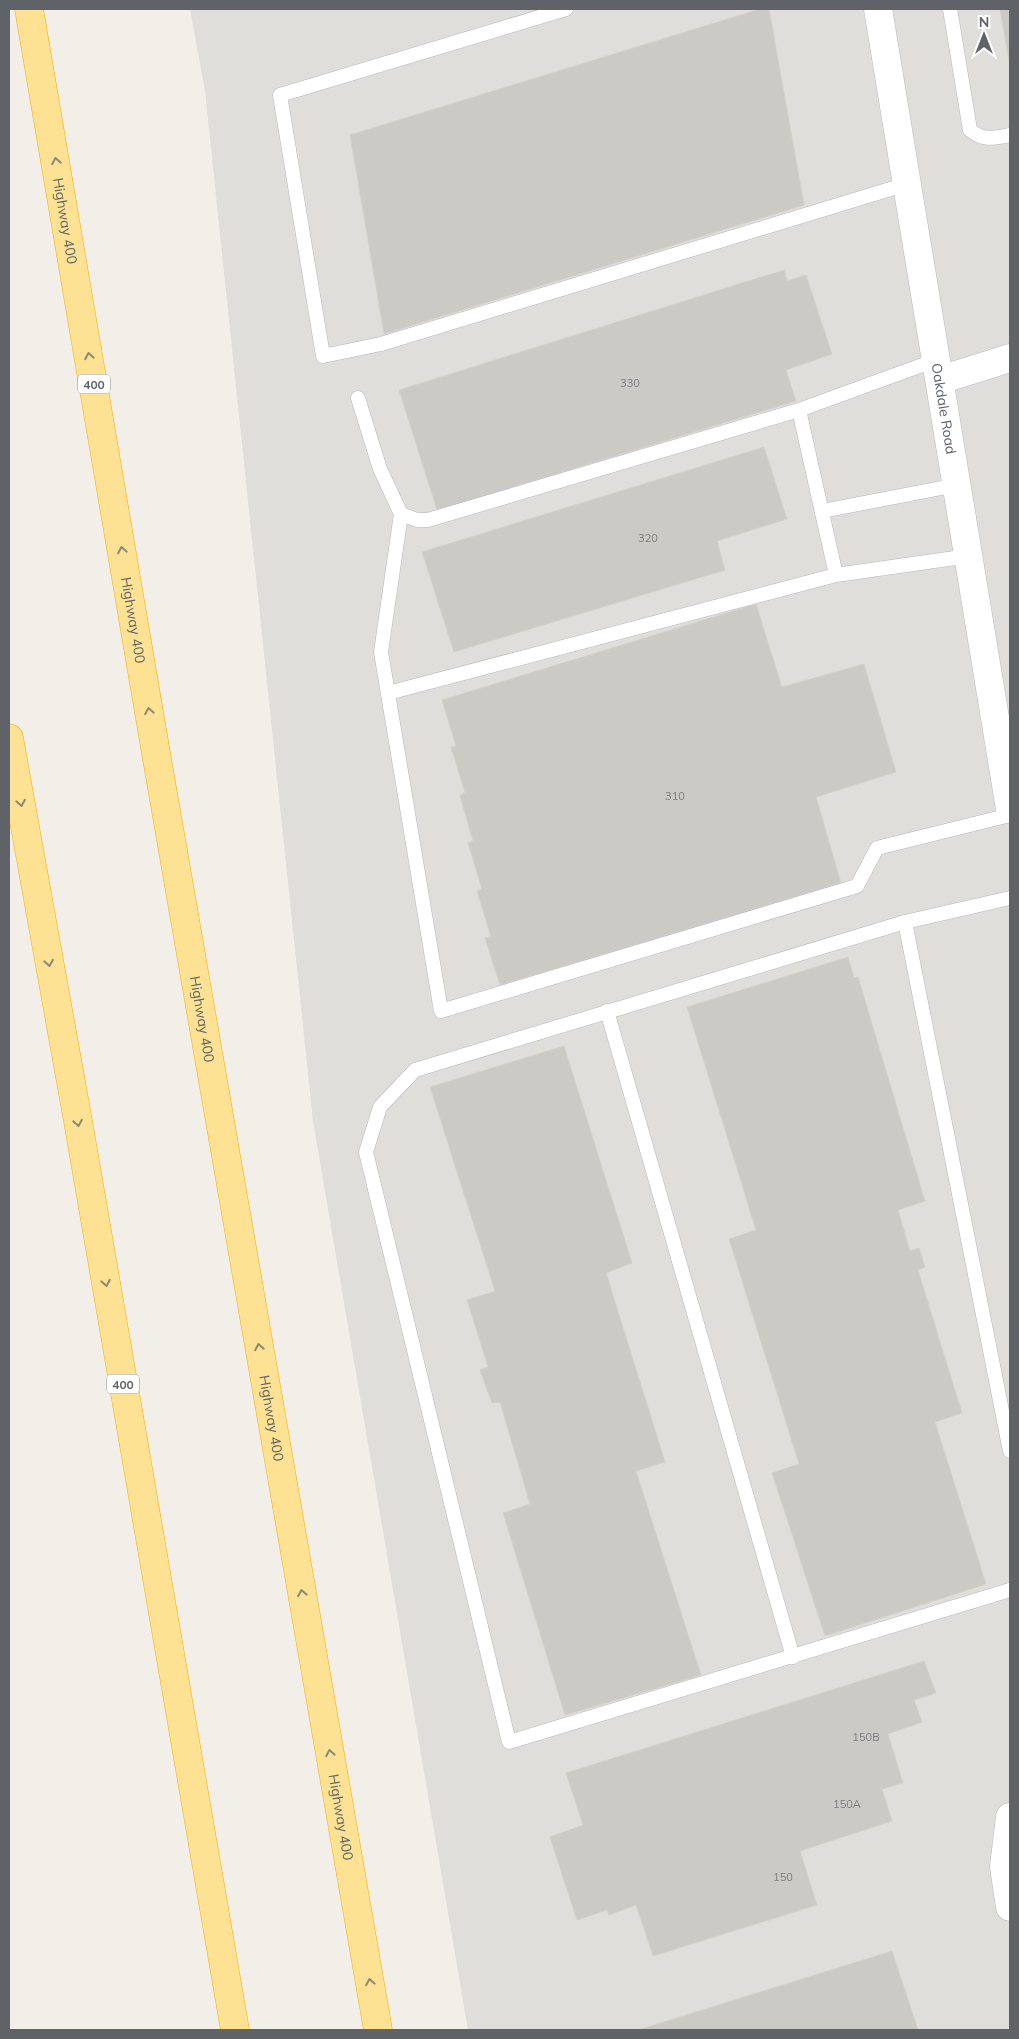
<svg xmlns="http://www.w3.org/2000/svg" width="1019" height="2039" font-family="Mulish,sans-serif">
<style>
.industrial{fill:#e0deda}
.building{fill:#cccac5;stroke:#d6d1c6}
.lines{fill:none;stroke-linecap:round;stroke-linejoin:round}
.lane-casing{stroke:#b5b8bc;stroke-width:15}
.secondary-casing{stroke:#b6babf;stroke-width:29}
.highway-casing{stroke:#f9ab00;stroke-width:29}
.lane{stroke:#fff;stroke-width:14}
.secondary{stroke:#fff;stroke-width:28}
.highway{stroke:#fde293;stroke-width:28}
.oneway{stroke:#8e8975}
.labels{text-anchor:middle;dominant-baseline:central;stroke-width:5;stroke-linejoin:round;paint-order:stroke}
.number-label{font-size:11px;fill:#7a7d7f}
.shield{fill:#fff;stroke:#8f9295;stroke-width:1}
.shield-label{font-size:12px;font-weight:bold;fill:#5f6368}
.street-label{font-size:14px;fill:#5f6368;stroke:#fff}
</style>
<rect width="100%" height="100%" fill="#f1efe8"/>
<path class="industrial" d="M190 9H1010V2030H468L313 1121 205 91Z"/>
<path class="building" d="M760 9H769L804 205 384 334 350 135Z
M1000 9H1010V67Z
M784 270 787 281 806 275 832 354 786 370 796 401 437 510 399 390Z
M764 447 787 519 717 541 725 570 454 652 422 552Z
M756 604 782 687 864 664 896 772 816 797 841 883 500 985 485 938 491 937 477 891 482 889 468 843 473 841 460 795 465 793 451 747 456 746 442 700Z
M848 957 854 978 858 977 925 1201 898 1210 910 1251 919 1248 925 1267 918 1270 962 1413 935 1422 986 1584 825 1636 772 1473 799 1464 729 1239 756 1230 687 1007Z
M564 1046 632 1263 606 1273 665 1462 636 1471 701 1675 565 1715 503 1513 530 1504 500 1402 492 1403 480 1370 488 1367 467 1300 495 1291 430 1087Z
M924 1661 936 1693 914 1700 922 1722 888 1734 903 1783 882 1789 892 1821 800 1851 817 1905 653 1956 636 1905 609 1915 607 1910 577 1920 550 1837 583 1825 566 1773Z
M892 1951 918 2030H638Z"/>
<g class="lines">
<defs>
<path id="lane" d="M566 9 280 95 323 356 381 344 907 184
M950 9 970 130C983 141 994 138 1010 135
M358 398 380 469 401 514 417 520H428L799 410 936 360
M799 410 836 575
M822 511 957 485
M401 514 381 652 441 1011 857 886 877 848 1010 815
M388 693 836 575 969 556
M1010 898 905 922 415 1070 380 1107 366 1152 509 1742 1010 1590
M905 922 1010 1451
M607 1011 793 1657"/>
<g id="secondary">
<path id="s1" d="M878 9 1010 809"/>
<path d="M940 380 1010 358"/>
<path d="M1010 1817 1004 1867 1010 1907"/>
</g>
<g id="highway">
<path id="s2" d="M29 9 157 759 378 2030"/>
<path d="M9 738 78 1121 235 2030"/>
</g>
</defs>
<use href="#lane" class="lane-casing"/>
<use href="#secondary" class="secondary-casing"/>
<use href="#highway" class="highway-casing"/>
<use href="#lane" class="lane"/>
<use href="#secondary" class="secondary"/>
<use href="#highway" class="highway"/>
</g>
<defs><path id="oneway-chevron" d="M-2-3.5L2.5 0L-2 3.5" fill="none" stroke-width="1.6" stroke-linecap="round" stroke-linejoin="round" transform="scale(1.25)"/></defs>
<g class="oneway">
<use href="#oneway-chevron" transform="translate(56 161) rotate(-100)"/>
<use href="#oneway-chevron" transform="translate(89 356) rotate(-100)"/>
<use href="#oneway-chevron" transform="translate(122 550) rotate(-100)"/>
<use href="#oneway-chevron" transform="translate(149 711) rotate(-100)"/>
<use href="#oneway-chevron" transform="translate(21 803) rotate(80)"/>
<use href="#oneway-chevron" transform="translate(49 963) rotate(80)"/>
<use href="#oneway-chevron" transform="translate(78 1123) rotate(80)"/>
<use href="#oneway-chevron" transform="translate(106 1283) rotate(80)"/>
<use href="#oneway-chevron" transform="translate(259 1347) rotate(-100)"/>
<use href="#oneway-chevron" transform="translate(302 1593) rotate(-100)"/>
<use href="#oneway-chevron" transform="translate(330 1753) rotate(-100)"/>
<use href="#oneway-chevron" transform="translate(370 1982) rotate(-100)"/>
</g>
<g class="labels">
<g class="number-label">
<text x="630" y="383">330</text>
<text x="648" y="538">320</text>
<text x="675" y="796">310</text>
<text x="866" y="1737">150B</text>
<text x="847" y="1804">150A</text>
<text x="783" y="1877">150</text>
</g>
<g class="shield">
<rect x="78" y="374.5" width="32" height="19" rx="4"/>
<rect x="107" y="1374.5" width="32" height="19" rx="4"/>
</g>
<g class="shield-label">
<text x="94" y="384">400</text>
<text x="123" y="1384">400</text>
</g>
<g class="street-label">
<text stroke="none"><textPath href="#s2" startOffset="215">Highway 400</textPath></text>
<text stroke="none"><textPath href="#s1" startOffset="405">Oakdale Road</textPath></text>
<text stroke="none"><textPath href="#s2" startOffset="620">Highway 400</textPath></text>
<text stroke="none"><textPath href="#s2" startOffset="1025">Highway 400</textPath></text>
<text stroke="none"><textPath href="#s2" startOffset="1430">Highway 400</textPath></text>
<text stroke="none"><textPath href="#s2" startOffset="1835">Highway 400</textPath></text>
</g>
</g>
<rect width="1019" height="2039" fill="none" stroke="#5f6368" stroke-width="20"/>
<g transform="translate(984 35)" stroke="#ffffff" stroke-width="4" paint-order="stroke">
<path d="M0-4L9 19L0 12L-9 19Z" fill="#5f6368"/>
<text y="-8" font-size="14" font-weight="bold" text-anchor="middle" fill="#5f6368">N</text>
</g>
</svg>
